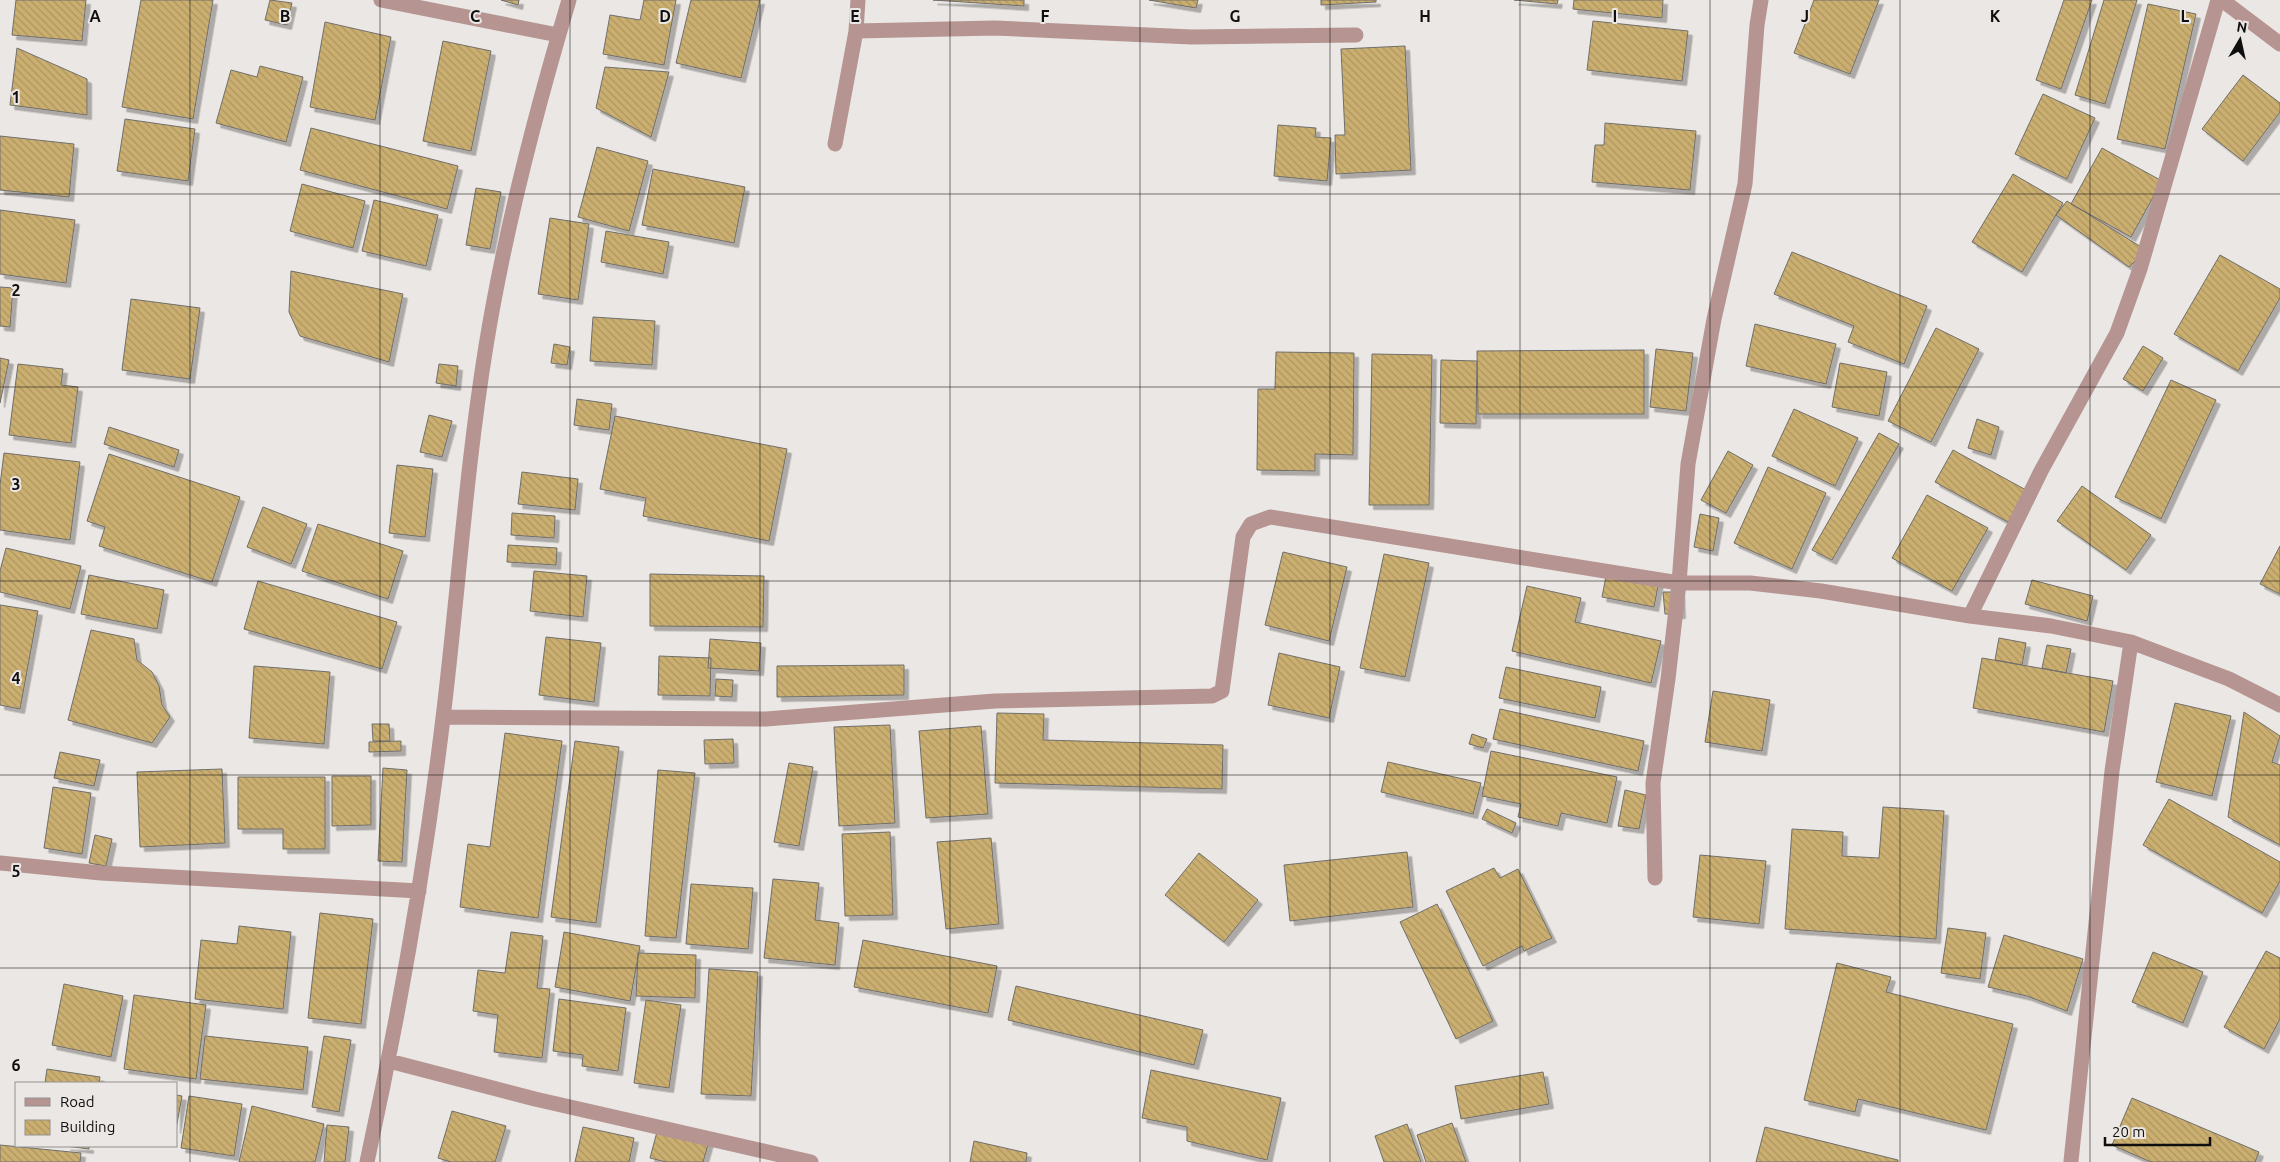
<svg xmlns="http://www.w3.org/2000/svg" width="2280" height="1162" font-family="Ubuntu,sans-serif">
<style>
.building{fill:url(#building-back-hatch);stroke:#706e6b;filter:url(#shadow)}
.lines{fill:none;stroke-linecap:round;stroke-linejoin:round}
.street{stroke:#b59491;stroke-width:15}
.grid{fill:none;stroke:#100f0f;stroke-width:1;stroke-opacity:0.55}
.grid-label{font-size:16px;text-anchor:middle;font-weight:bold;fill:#100f0f;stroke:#eae7e4;stroke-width:4;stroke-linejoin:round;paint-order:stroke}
</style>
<defs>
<pattern id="building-back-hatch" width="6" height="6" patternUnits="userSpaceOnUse" patternTransform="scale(1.25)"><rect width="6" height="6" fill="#cbaf70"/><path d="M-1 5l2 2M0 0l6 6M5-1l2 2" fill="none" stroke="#ad9560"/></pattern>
<filter id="shadow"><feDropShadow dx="4.5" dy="4.5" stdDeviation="0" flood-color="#0004"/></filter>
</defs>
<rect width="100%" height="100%" fill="#eae7e4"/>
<path class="building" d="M16 0H86L82 41 12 35Z
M141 0H213L193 119 122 107Z
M270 0 292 3 287 25 265 20Z
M501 0H519L518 5Z
M644 0H676L664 65 603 54 610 15 640 20Z
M691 0H760L741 78 676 63Z
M933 0H1024V6Z
M1149 0H1198L1196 8Z
M1321 0H1376V2L1321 5Z
M1514 0H1558L1557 4Z
M1574 0H1663L1662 18 1573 9Z
M1814 0H1879L1850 74 1794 53Z
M2064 0H2092L2061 89 2036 80Z
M2104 0H2137L2105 104 2075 95Z
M2148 4 2196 14 2165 149 2117 139Z
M1593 21 1688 31 1682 81 1587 70Z
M325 22 391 37 375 120 310 107Z
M443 41 491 51 471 151 423 141Z
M1405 46 1411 170 1336 174 1335 135H1345L1341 49Z
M17 48 87 79V115L10 105Z
M260 66 303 77 286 142 216 123 231 70 257 77Z
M605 67 669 72 651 137 596 108Z
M2243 75 2280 103V112L2243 161 2202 129Z
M2043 94 2095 118 2067 179 2015 154Z
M125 119 195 129 188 181 117 171Z
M1605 123 1696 131 1690 190 1592 182 1595 145H1604Z
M1278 125 1316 128 1315 137 1331 138 1327 181 1274 176Z
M311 128 458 166 447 209 300 170Z
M0 136 74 144 69 197 0 190Z
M597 147 648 161 629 231 578 217Z
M2102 148 2162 181 2131 237 2071 204Z
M653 169 745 187 734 243 642 225Z
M2013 174 2063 203 2022 272 1972 242Z
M302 184 365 201 353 248 290 231Z
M476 188 501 192 490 249 466 245Z
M374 200 438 215 426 266 362 251Z
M2067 201 2146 250 2129 267 2056 215Z
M0 210 75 220 66 283 0 274Z
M550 218 589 224 578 300 538 294Z
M606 231 669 242 663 274 601 262Z
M1792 252 1927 306 1904 364 1848 342 1854 326 1774 294Z
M2220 255 2280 289V298L2238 371 2174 334Z
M291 271 403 294 389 362 300 336 289 312Z
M0 287 13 288 10 327 0 326Z
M131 299 200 308 190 379 122 370Z
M593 317 655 321 652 365 590 361Z
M1755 324 1836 344 1826 384 1746 366Z
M1936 328 1979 349 1931 442 1888 421Z
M554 344 570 347 567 365 551 363Z
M2143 346 2163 358 2143 391 2123 379Z
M1656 349 1693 353 1686 411 1650 407Z
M1644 350V414H1478L1477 351Z
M1276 352 1354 353 1353 455 1315 454V471L1257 470 1258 389H1275Z
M1372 354 1432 355 1429 505H1369Z
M0 358 9 360 0 403Z
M1441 360 1477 361 1476 424 1440 423Z
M1840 363 1887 372 1879 416 1832 407Z
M18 364 63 369 61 385 78 387 71 443 9 435Z
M439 364 458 366 456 386 436 383Z
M2171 380 2216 400 2161 519 2115 497Z
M577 399 612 404 609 430 574 425Z
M1794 409 1858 438 1835 486 1772 456Z
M429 415 452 421 442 457 420 452Z
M615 416 787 449 769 541 643 516 646 498 600 489Z
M1977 419 1999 427 1991 455 1968 448Z
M109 427 179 450 174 467 104 444Z
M1879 433 1899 444 1832 560 1812 550Z
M1953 450 2026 490 2008 522 1935 482Z
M1728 451 1753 465 1726 513 1701 500Z
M4 453 80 462 70 540 0 530V485Z
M109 454 240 497 212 582 99 546 105 527 87 521Z
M397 465 433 469 425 537 389 533Z
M1768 467 1826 493 1792 569 1734 543Z
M522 472 578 479 575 510 518 504Z
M2082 486 2151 535 2126 570 2057 521Z
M1927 495 1988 528 1952 591 1892 558Z
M263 507 307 524 291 564 247 547Z
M512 513 555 516 554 538 511 535Z
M1700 514 1719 518 1713 551 1694 547Z
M318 524 403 551 388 599 302 571Z
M508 545 557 548 556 565 507 562Z
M2280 546V594L2260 584Z
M6 548 81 566 70 609 0 592V571Z
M1283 552 1347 567 1329 641 1265 625Z
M1384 554 1429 563 1405 677 1360 668Z
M534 571 587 576 583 617 530 611Z
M1607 571 1659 581 1654 607 1602 597Z
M650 574 764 576 763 627 650 626Z
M89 575 164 590 157 629 81 614Z
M2032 580 2093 596 2087 621 2025 604Z
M258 581 397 622 382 669 244 629Z
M1527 586 1581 598 1575 622 1661 641 1651 683 1512 651Z
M1663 592H1680L1681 614H1665Z
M0 605 38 611 20 709 0 705Z
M91 630 134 639 137 660 152 672 159 686 162 705 170 717 152 743 68 720Z
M546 637 601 643 594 702 539 695Z
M1999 638 2026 643 2022 665 1995 660Z
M710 639 761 643 759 671 708 668Z
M2047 645 2071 649 2066 673 2042 668Z
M1279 653 1340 667 1329 718 1268 705Z
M659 656 711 658 710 696 658 695Z
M1982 658 2113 681 2104 732 1973 708Z
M904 665V695L777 697V666Z
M254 666 330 672 324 744 249 738Z
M1506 667 1601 687 1595 718 1499 698Z
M716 679 733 680 732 697 715 696Z
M1713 691 1770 700 1762 751 1705 742Z
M2175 703 2231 716 2212 796 2156 782Z
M1500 709 1644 741 1638 771 1493 739Z
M2244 712 2280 736 2272 762 2280 765V845L2228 817Z
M997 713 1044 714 1043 740 1223 745 1222 789 995 783Z
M372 724H389L390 741H373Z
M890 725 895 823 839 826 834 727Z
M981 726 988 814 926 818 919 731Z
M505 733 562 741 538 918 460 907 468 844 490 847Z
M1472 734 1487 739 1483 748 1469 744Z
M733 739 734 763 705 764 704 740Z
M401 741V751L369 752V742Z
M575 741 619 747 596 923 551 917Z
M1491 751 1617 777 1607 823 1561 813 1558 826 1518 817 1521 804 1482 796Z
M60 752 100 760 94 786 54 778Z
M1388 762 1481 783 1473 814 1381 792Z
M789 763 813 767 799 846 774 842Z
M383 768 407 770 402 862 378 861Z
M222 769 225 843 140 847 137 772Z
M658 770 695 773 676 938 645 936Z
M332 776H371V825L332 826Z
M238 777H325V849H283V829H238Z
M53 787 91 793 82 854 44 848Z
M1625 790 1646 795 1639 829 1618 826Z
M2169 799 2280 862V881L2262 913 2143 845Z
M1883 807 1944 811 1936 939 1785 929 1792 829 1843 832 1842 856 1879 858Z
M1487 809 1516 823 1512 833 1482 819Z
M890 832 893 915 845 916 842 834Z
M95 835 112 839 106 866 89 863Z
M991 838 999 924 946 929 937 842Z
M1407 852 1413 907 1290 921 1284 865Z
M1199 853 1258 900 1224 942 1165 895Z
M1700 855 1766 861 1759 924 1693 917Z
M1494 868 1500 878 1518 869 1552 938 1524 951 1522 946 1483 966 1446 891Z
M773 879 819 883 815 920 839 923 835 965 764 958Z
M691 884 753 888 748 949 686 944Z
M1437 904 1493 1021 1456 1039 1400 922Z
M320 913 373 919 361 1024 308 1018Z
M239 926 291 932 283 1009 195 999 201 940 237 944Z
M1948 928 1986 933 1980 979 1941 973Z
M511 932 543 936 537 988 550 989 542 1058 494 1052 498 1015 473 1011 478 970 505 973Z
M564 932 640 946 630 1001 555 987Z
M2004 935 2083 959 2067 1011 2027 996 1988 987Z
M863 940 997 966 988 1013 854 987Z
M2266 951 2280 958V1019L2264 1049 2224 1027Z
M2153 952 2203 972 2183 1023 2132 1002Z
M638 953 696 955 695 998 636 996Z
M1837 963 1891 977 1886 992 2013 1024 1986 1130 1858 1099 1855 1112 1804 1100Z
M709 969 758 972 751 1096 701 1094Z
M64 984 123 996 111 1057 52 1045Z
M1016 986 1203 1030 1194 1065 1008 1020Z
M134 995 206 1005 196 1079 124 1069Z
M559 999 626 1008 618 1071 582 1066 583 1055 553 1051Z
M646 1000 681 1005 669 1088 634 1083Z
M205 1036 308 1047 303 1090 200 1079Z
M324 1036 351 1040 339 1112 312 1107Z
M47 1069 100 1077 99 1083H45Z
M1151 1070 1281 1098 1267 1160 1187 1141V1127L1142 1118Z
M1543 1072 1549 1104 1461 1119 1455 1086Z
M176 1095 182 1096 176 1129Z
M189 1096 242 1104 234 1156 181 1148Z
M2132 1098 2259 1152 2255 1162H2151L2112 1145Z
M252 1106 324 1124 315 1162H239Z
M452 1111 506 1126 495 1162H451L438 1158Z
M1452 1123 1466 1162H1426L1417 1135Z
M1407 1124 1421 1162H1384L1375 1136Z
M327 1125 349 1127 345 1162H324Z
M583 1127 634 1138 629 1162H575Z
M1765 1127 1898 1160V1162H1756Z
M658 1128 709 1141 703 1162H666L650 1158Z
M974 1141 1027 1153 1026 1162H970Z
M0 1145 81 1153 80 1162H0Z
M66 1146H89V1149Z"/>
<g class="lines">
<path class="street" d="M381 0 558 35
M2222 0 2280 44
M856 31 995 28 1192 37 1356 35
M835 144 856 31 858 0
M1970 616 2041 471 2117 333 2140 269 2218 0
M443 717 766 719 995 701 1212 696 1222 691 1243 537 1251 524 1270 517 1679 583H1750L1821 591 1970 616 2051 626 2131 642 2229 679 2280 705
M0 863 101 873 419 891
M1655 878 1653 783 1668 679 1679 583 1688 464 1714 319 1745 184 1757 25 1761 0
M389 1061 535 1099 811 1162
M2071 1161 2112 771 2131 642
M367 1162C399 1015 425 867 443 718 458 594 466 469 486 346 505 229 535 114 569 0"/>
</g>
<path class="grid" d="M190 0V1162M380 0V1162M570 0V1162M760 0V1162M950 0V1162M1140 0V1162M1330 0V1162M1520 0V1162M1710 0V1162M1900 0V1162M2090 0V1162M0 194H2280M0 387H2280M0 581H2280M0 775H2280M0 968H2280"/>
<g class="grid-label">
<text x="95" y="22">A</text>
<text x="285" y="22">B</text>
<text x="475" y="22">C</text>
<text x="665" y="22">D</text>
<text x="855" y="22">E</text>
<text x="1045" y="22">F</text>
<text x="1235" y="22">G</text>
<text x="1425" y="22">H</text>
<text x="1615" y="22">I</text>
<text x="1805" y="22">J</text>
<text x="1995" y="22">K</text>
<text x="2185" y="22">L</text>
<text x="16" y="103">1</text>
<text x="16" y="296">2</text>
<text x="16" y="490">3</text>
<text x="16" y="684">4</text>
<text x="16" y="877">5</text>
<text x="16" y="1071">6</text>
</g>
<rect x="15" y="1082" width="162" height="65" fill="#eae7e4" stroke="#93918f"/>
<rect x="25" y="1098" width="25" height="8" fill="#b59491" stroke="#93918f"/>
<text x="60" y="1107" font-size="15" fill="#100f0f">Road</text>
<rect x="25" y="1120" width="25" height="15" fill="url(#building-back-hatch)" stroke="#93918f"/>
<text x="60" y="1132" font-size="15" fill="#100f0f">Building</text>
<g transform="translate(2240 40) rotate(9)" stroke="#eae7e4" stroke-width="4" paint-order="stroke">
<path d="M0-4L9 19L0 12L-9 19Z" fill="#100f0f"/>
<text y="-8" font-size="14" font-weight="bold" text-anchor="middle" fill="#100f0f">N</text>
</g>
<path d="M2105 1137v8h105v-8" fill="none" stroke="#100f0f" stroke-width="2.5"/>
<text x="2112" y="1137" font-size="15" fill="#100f0f" stroke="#eae7e4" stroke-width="4" paint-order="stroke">20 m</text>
</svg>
